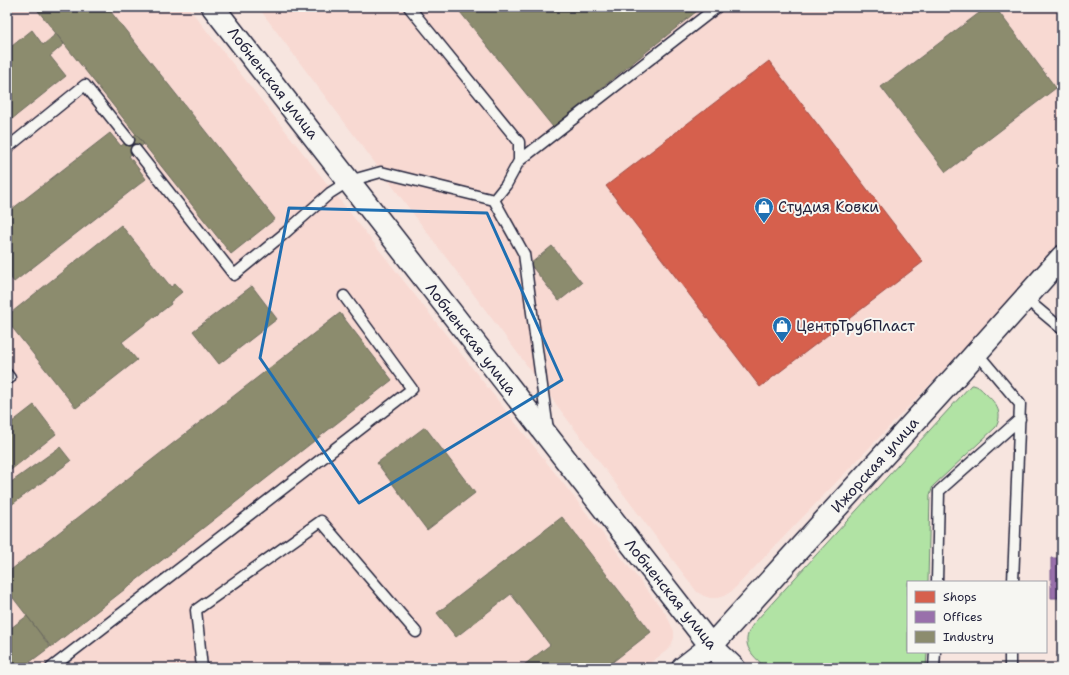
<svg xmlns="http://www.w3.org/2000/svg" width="1069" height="675" font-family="'Shantell Sans',sans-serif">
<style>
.built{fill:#f8d9d2}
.green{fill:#b1e3a4;stroke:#6a8270}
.shops{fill:#d6604d;stroke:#a04d48}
.offices{fill:#9970ab;stroke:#755989}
.industry{fill:#8c8c6e;stroke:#6c6c5f}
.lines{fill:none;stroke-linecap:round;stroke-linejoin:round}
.service-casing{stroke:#22223b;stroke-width:13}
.tertiary-casing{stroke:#22223b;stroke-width:25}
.service{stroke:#f6f6f2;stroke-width:10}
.tertiary{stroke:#f6f6f2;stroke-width:22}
.marked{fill:none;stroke:#1f6fb2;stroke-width:3;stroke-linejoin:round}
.labels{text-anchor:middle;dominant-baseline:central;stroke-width:4;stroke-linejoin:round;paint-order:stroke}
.street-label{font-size:15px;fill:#22223b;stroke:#f6f6f2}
.poi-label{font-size:15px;fill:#22223b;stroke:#f6f6f2;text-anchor:start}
</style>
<rect width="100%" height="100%" fill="#f7e5df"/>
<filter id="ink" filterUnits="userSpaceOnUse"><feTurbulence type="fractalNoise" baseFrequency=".025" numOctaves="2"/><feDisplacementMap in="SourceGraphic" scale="8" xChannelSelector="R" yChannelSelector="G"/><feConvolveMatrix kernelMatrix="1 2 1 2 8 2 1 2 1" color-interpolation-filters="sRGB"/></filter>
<g filter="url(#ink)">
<path class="built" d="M7 7H188L666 614 674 631V638L671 646 666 651 644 668H7Z
M258 7H1062V240L1006 305 732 591 724 596 717 598H710L704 596 697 592Z"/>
<path class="green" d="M971 385C977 385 980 388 984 392 995 402 1004 412 996 427L933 486 930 495 928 582H908V652H927L926 668H766C750 653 739 644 754 623Z"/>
<path class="shops" d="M769 61 923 262 760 387 606 186Z"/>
<path class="offices" d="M1051 558H1062V598H1051Z"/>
<path class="industry" d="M35 7H107L275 219 231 254Z
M456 7H702L553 127Z
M987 7H995L1056 88 946 172 881 87Z
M32 30 43 45 56 34 64 44 50 56 66 76 7 123V50Z
M110 133 121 146 136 134 144 144 129 156 146 179 14 282 7 273V213Z
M121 225 171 287 175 284 182 292 170 302 171 304 122 342 137 360 76 408 7 321V316Z
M552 246 582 283 559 301 530 264Z
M252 286 277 319 219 364 193 331Z
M340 313 392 380 51 647 7 590V573Z
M34 405 56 434 7 473V426Z
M425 427 475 493 427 530 377 463Z
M60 447 71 461 7 508V485Z
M562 517 651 632 605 668H520L550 645 511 594 456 637 437 613Z
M27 616 50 647 22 668H7V631Z"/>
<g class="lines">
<defs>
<path id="service" d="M409 7 519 142V161L506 185 494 200
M7 148 85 85 129 140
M136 150 234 275 285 233 330 193 349 181 381 172 494 200 524 254 548 430
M519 161 717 7
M1025 298 1062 329
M977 353 1020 404 1013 582
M7 374 10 378
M937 582 939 491 1020 419
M51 668 412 389 344 296
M202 668 196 610 321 521 416 632
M934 668 935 652
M1010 668V652"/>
<path id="tertiary" d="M213 7 711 646 734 668
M683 668 711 646 962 369 1062 257"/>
</defs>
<use href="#service" class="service-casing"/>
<use href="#tertiary" class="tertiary-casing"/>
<use href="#service" class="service"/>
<use href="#tertiary" class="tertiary"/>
</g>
</g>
<path class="marked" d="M289 208 487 213 562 380 359 503 260 358Z"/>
<defs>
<symbol id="shop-pin" viewBox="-11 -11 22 30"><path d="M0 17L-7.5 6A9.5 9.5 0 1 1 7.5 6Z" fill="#1f6fb2" stroke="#f6f6f2"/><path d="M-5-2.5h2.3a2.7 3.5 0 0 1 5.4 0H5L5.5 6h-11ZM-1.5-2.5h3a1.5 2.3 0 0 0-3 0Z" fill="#fff"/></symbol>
</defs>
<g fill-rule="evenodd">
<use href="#shop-pin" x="753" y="196" width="22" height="30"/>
<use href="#shop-pin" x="771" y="315" width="22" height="30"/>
</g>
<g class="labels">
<g class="street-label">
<text transform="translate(273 83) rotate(52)">Лобненская улица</text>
<text transform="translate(471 339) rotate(52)">Лобненская улица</text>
<text transform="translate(875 465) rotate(-48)">Ижорская улица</text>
<text transform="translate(671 594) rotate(51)">Лобненская улица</text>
</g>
<g class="poi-label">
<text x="778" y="207">Студия Ковки</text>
<text x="796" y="326">ЦентрТрубПласт</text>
</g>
</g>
<rect width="1069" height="675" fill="none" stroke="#f6f6f2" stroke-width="24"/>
<rect x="12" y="12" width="1045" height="651" fill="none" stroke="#22223b" stroke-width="1.5" filter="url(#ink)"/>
<rect x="907" y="581" width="140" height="72" fill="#f6f6f2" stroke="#a1a1a9"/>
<rect x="915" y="591" width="20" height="12" fill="#d6604d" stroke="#a1a1a9"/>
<text x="943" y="601" font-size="12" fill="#22223b">Shops</text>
<rect x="915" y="611" width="20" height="12" fill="#9970ab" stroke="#a1a1a9"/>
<text x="943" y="621" font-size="12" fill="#22223b">Offices</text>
<rect x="915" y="631" width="20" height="12" fill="#8c8c6e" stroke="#a1a1a9"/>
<text x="943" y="641" font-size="12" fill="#22223b">Industry</text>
</svg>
